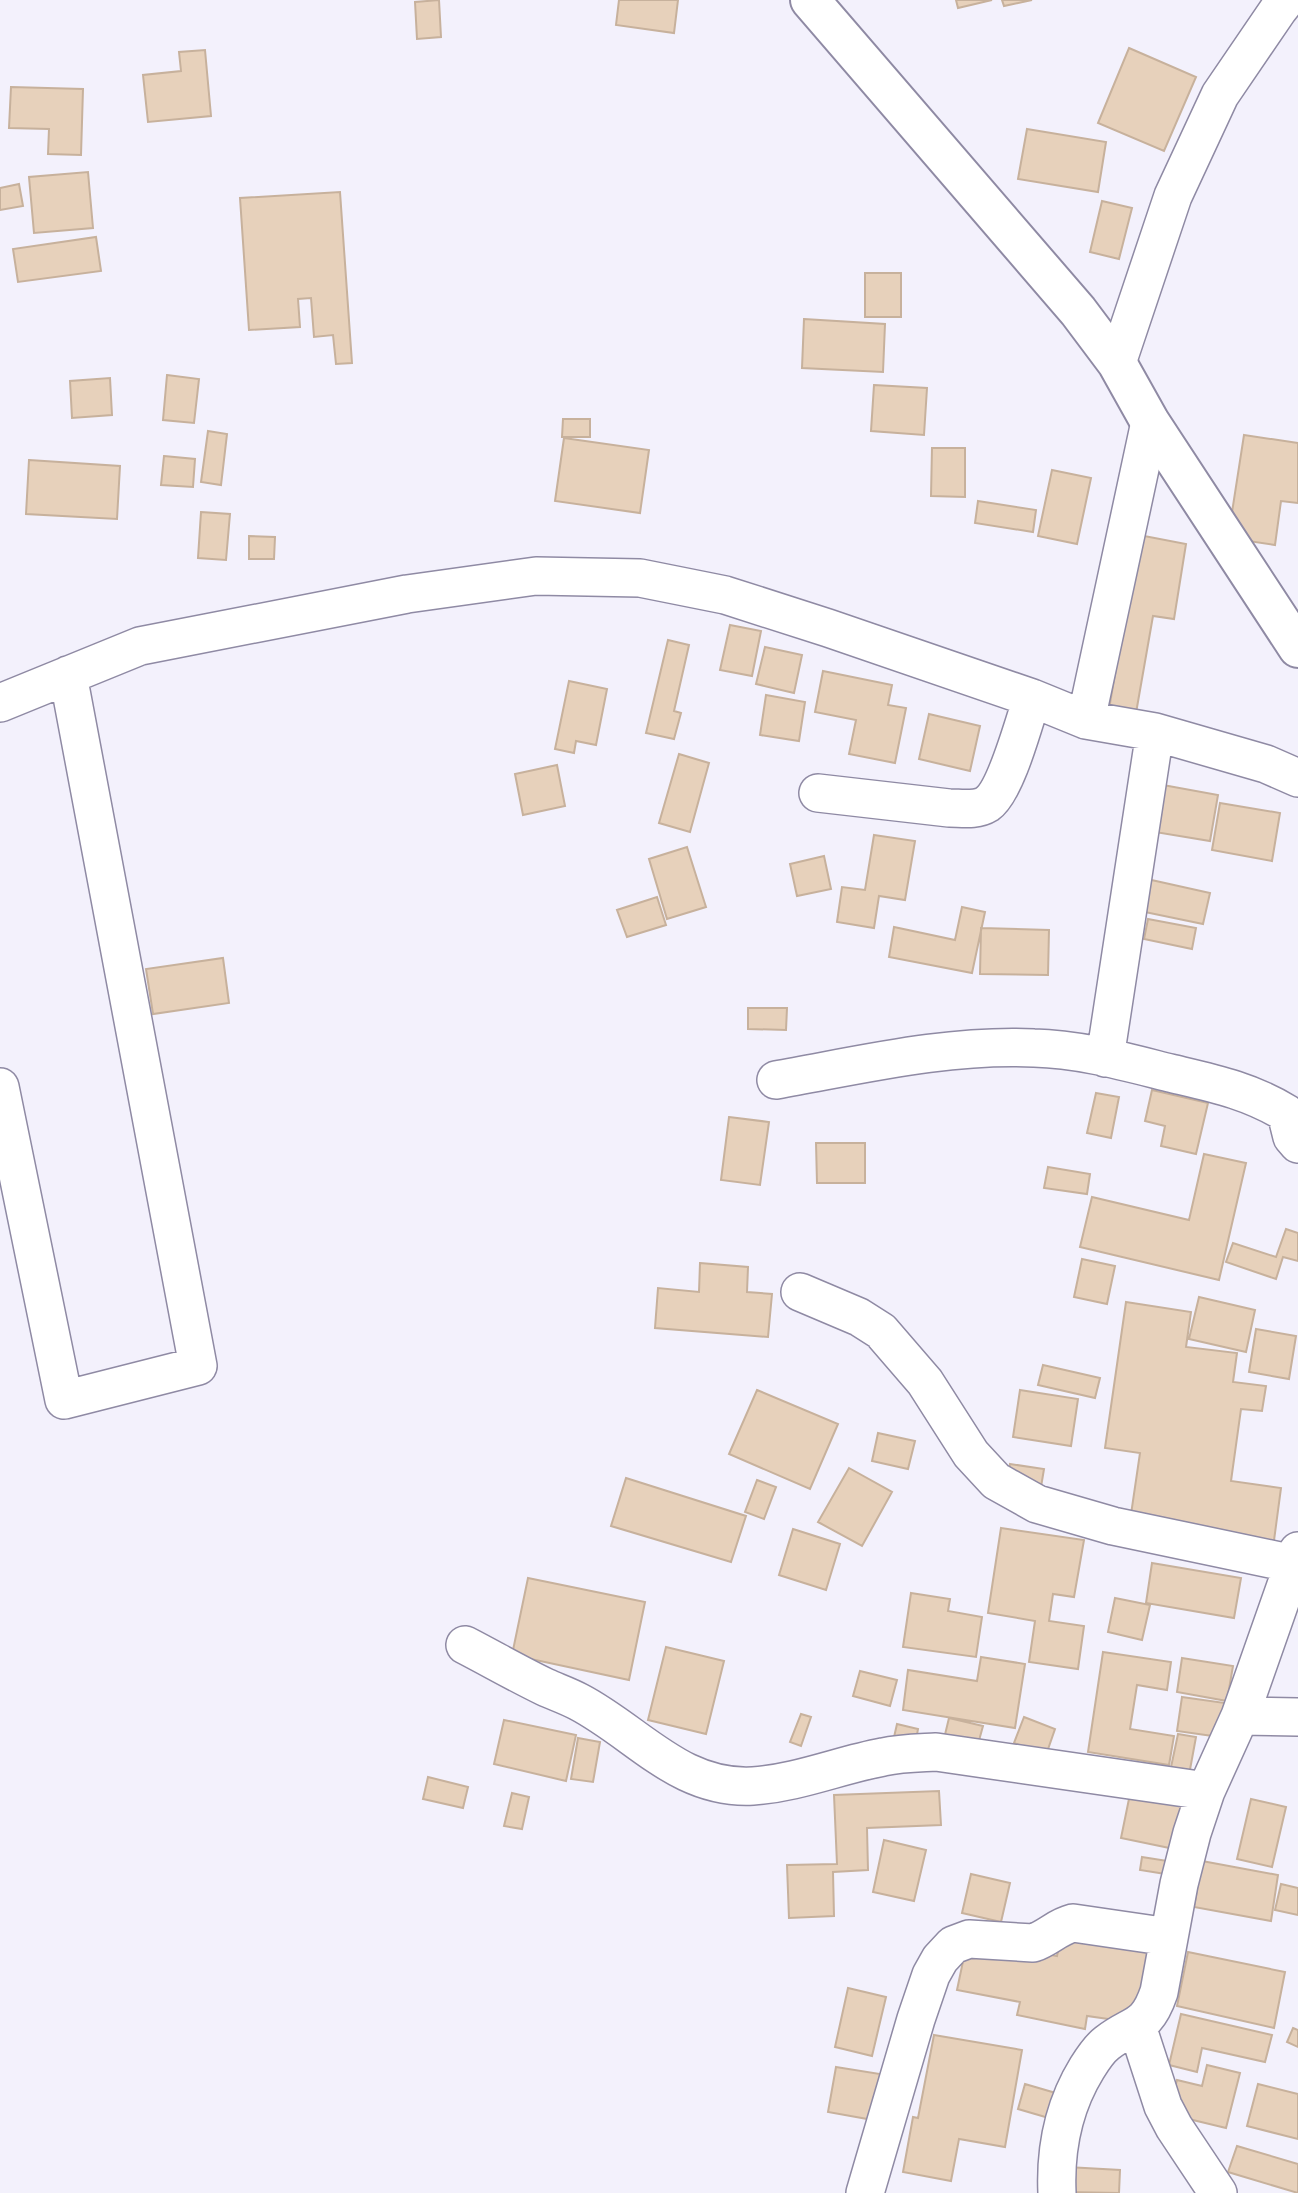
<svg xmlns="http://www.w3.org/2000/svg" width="1298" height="2193" font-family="'Fira Sans',sans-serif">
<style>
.building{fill:#e7d1bb;stroke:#c7b19c;stroke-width:2}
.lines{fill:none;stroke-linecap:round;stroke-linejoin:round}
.minor-casing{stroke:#8f8aa4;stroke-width:40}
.tertiary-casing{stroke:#8f8aa4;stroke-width:42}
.minor{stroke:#fff;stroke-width:37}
.tertiary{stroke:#fff;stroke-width:38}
</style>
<rect width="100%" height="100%" fill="#f3f1fc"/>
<path class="building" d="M439 0 441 37 417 39 415 2Z
M619 0H678L674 33 616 25Z
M956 0H992L958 8Z
M1002 0H1032L1004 6Z
M1129 48 1196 77 1164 151 1098 123Z
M205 50 211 116 148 122 143 75 181 71 179 52Z
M11 87 83 89 81 155 48 154 49 129 9 128Z
M1027 129 1106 142 1098 192 1018 179Z
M88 172 93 228 34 233 29 177Z
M19 184 23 206 0 210V188Z
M340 192 352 363 336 364 333 335 314 337 311 298 298 299 300 327 249 330 240 198Z
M1102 201 1132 208 1119 259 1090 252Z
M96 237 101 271 18 282 13 249Z
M865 273H901V317H865Z
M804 319 885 324 883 372 802 368Z
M167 375 199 379 194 423 163 420Z
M110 378 112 415 72 418 70 381Z
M874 385 927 388 924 435 871 431Z
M563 419H590V437H562Z
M208 431 227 434 221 485 201 482Z
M1244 435 1298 443V503L1281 501 1275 545 1228 538Z
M564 438 649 450 640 513 555 501Z
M932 448H965V497L931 496Z
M164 456 195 459 193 487 161 485Z
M29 460 120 466 117 519 26 514Z
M1052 470 1091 478 1077 544 1038 536Z
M978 501 1036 510 1033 532 975 523Z
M201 512 230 514 226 560 198 558Z
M1139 535 1186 544 1174 619 1153 616 1136 713 1109 709Z
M249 536 275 537 274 559H249Z
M730 625 761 631 752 676 720 670Z
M668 640 689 645 674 711 681 713 674 739 646 733Z
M765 647 802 655 794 693 756 684Z
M823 671 892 685 888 705 906 708 895 763 849 754 856 720 815 712Z
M569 681 607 689 596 745 576 741 574 753 555 749Z
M766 695 805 702 799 741 760 735Z
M929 714 980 726 970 771 919 759Z
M679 754 709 763 690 832 659 823Z
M557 765 565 806 523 815 515 774Z
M1163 785 1218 795 1210 841 1155 832Z
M1220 803 1280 813 1272 861 1212 850Z
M874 835 915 841 905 900 879 896 874 928 837 922 842 887 865 890Z
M687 847 706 907 667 919 649 859Z
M824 856 831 889 797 896 790 864Z
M1147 879 1210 893 1203 924 1140 911Z
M657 897 666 925 627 937 617 910Z
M962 907 985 912 972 973 889 957 894 927 955 940Z
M1148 919 1196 928 1192 949 1144 939Z
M981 928 1049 930 1048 975 980 974Z
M223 958 229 1003 153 1014 146 969Z
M748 1008H787L786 1030 748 1029Z
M1152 1090 1208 1103 1196 1154 1161 1146 1165 1126 1145 1121Z
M1096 1093 1119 1097 1111 1138 1087 1133Z
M729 1117 769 1122 760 1185 721 1180Z
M816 1143H865V1183H817Z
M1204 1154 1246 1163 1219 1280 1080 1247 1092 1197 1189 1220Z
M1048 1167 1090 1174 1087 1194 1044 1188Z
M1286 1229 1298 1233V1261L1283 1257 1276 1279 1226 1262 1233 1243 1276 1257Z
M1082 1259 1115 1266 1107 1304 1074 1297Z
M700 1263 748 1267 747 1292 772 1294 768 1337 655 1328 658 1288 699 1292Z
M1199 1297 1255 1310 1246 1352 1189 1339Z
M1126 1302 1191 1312 1186 1347 1237 1353 1233 1382 1266 1386 1262 1411 1241 1409 1231 1481 1281 1488 1273 1548 1129 1528 1140 1453 1105 1448Z
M1256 1329 1296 1336 1289 1379 1249 1372Z
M1043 1365 1100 1378 1095 1398 1038 1385Z
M757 1390 838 1424 810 1489 729 1454Z
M1020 1390 1078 1399 1071 1446 1013 1437Z
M878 1433 915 1441 908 1469 872 1461Z
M1010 1464 1044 1469 1041 1487 1007 1481Z
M849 1468 892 1492 862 1546 818 1522Z
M626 1478 746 1516 731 1562 611 1526Z
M757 1480 776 1487 764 1519 745 1512Z
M1001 1528 1084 1540 1074 1597 1053 1594 1049 1621 1084 1626 1078 1669 1029 1662 1035 1621 988 1613Z
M793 1529 840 1544 826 1590 779 1575Z
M1152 1563 1241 1578 1234 1618 1146 1603Z
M528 1578 645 1602 629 1680 512 1655Z
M911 1593 950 1599 948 1611 982 1617 976 1657 903 1647Z
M1115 1598 1150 1605 1142 1640 1108 1632Z
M666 1647 724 1661 706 1734 648 1720Z
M1103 1652 1171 1662 1167 1690 1137 1685 1130 1729 1174 1736 1169 1765 1088 1752Z
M981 1657 1025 1664 1015 1728 903 1710 908 1670 977 1681Z
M1182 1658 1233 1666 1227 1701 1177 1692Z
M860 1671 897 1680 890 1706 853 1696Z
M1182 1697 1232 1704 1227 1738 1177 1731Z
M801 1714 811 1717 801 1746 790 1742Z
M1024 1717 1055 1729 1046 1755 1014 1743Z
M949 1718 983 1726 975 1755 942 1747Z
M504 1720 576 1735 566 1781 494 1764Z
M897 1724 918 1729 914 1751 892 1746Z
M1178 1734 1196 1737 1189 1775 1170 1772Z
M578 1738 600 1742 593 1782 571 1779Z
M428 1777 468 1787 463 1808 423 1799Z
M939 1791 941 1825 867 1828 868 1870 833 1872 834 1916 789 1918 787 1865 837 1864 834 1795Z
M512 1793 529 1797 522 1829 504 1826Z
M1130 1794 1193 1807 1184 1851 1121 1838Z
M1251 1799 1286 1807 1272 1867 1237 1859Z
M884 1840 926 1850 914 1901 873 1892Z
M1142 1857 1174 1862 1172 1875 1140 1870Z
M1202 1861 1278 1875 1271 1921 1194 1907Z
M971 1874 1010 1883 1001 1922 962 1913Z
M1281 1884 1298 1888V1915L1275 1910Z
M1063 1927 1154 1945 1146 2002 1115 2020 1087 2016 1085 2029 1017 2015 1020 2002 957 1990 966 1947 1025 1950 1057 1956Z
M1188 1952 1285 1972 1274 2028 1177 2006Z
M848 1988 886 1997 872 2056 835 2047Z
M1181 2014 1272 2035 1265 2062 1202 2048 1197 2072 1169 2065Z
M1293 2028 1298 2030V2047L1287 2042Z
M934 2035 1022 2050 1005 2147 959 2139 951 2181 903 2172 913 2117 918 2118Z
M1207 2065 1240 2073 1226 2128 1168 2114 1177 2080 1202 2086Z
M836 2067 880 2074 873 2120 828 2112Z
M1025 2084 1066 2096 1059 2121 1018 2109Z
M1258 2084 1298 2094V2139L1247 2126Z
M1237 2146 1298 2164V2193L1228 2172Z
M1067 2167 1120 2170 1119 2193 1066 2192Z"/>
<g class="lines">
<defs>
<path id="minor" d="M1117 363 1173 196 1220 95 1278 10 1286 0
M0 703 140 646 407 594 536 576 640 578 725 595 828 628 1032 698 1086 720 1155 732 1266 764 1298 778
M1086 720 1150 422
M818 793 949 808C961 808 976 811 987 804 1006 791 1024 722 1032 698
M1105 1058 1155 732
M776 1080C861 1065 947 1044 1034 1048 1080 1049 1126 1062 1170 1073 1212 1083 1248 1090 1286 1113L1292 1137 1298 1144
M0 1087 64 1400 198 1366 68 675
M800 1292 859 1317 881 1331 925 1382 971 1454 996 1481 1037 1504 1113 1526 1294 1564
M465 1645C492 1659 518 1674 545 1687 556 1692 568 1696 579 1702 638 1733 680 1790 753 1786 798 1783 840 1765 883 1757 901 1753 918 1753 936 1752L1206 1791
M1240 1716 1298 1717
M1137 2026 1163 2106 1174 2127 1218 2193
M865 2193 916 2019 931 1975 940 1959 953 1945 969 1939 1033 1943C1048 1938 1057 1927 1073 1923L1169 1937
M1057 2193C1055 2148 1063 2107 1087 2068 1092 2060 1099 2049 1107 2043 1134 2022 1146 2030 1159 1992L1179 1884 1192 1833 1206 1791 1240 1716 1298 1551"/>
<path id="tertiary" d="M810 0 1078 311 1117 363 1150 422 1298 648"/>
</defs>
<use href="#minor" class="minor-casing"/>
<use href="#tertiary" class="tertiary-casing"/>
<use href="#minor" class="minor"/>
<use href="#tertiary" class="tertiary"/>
</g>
</svg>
